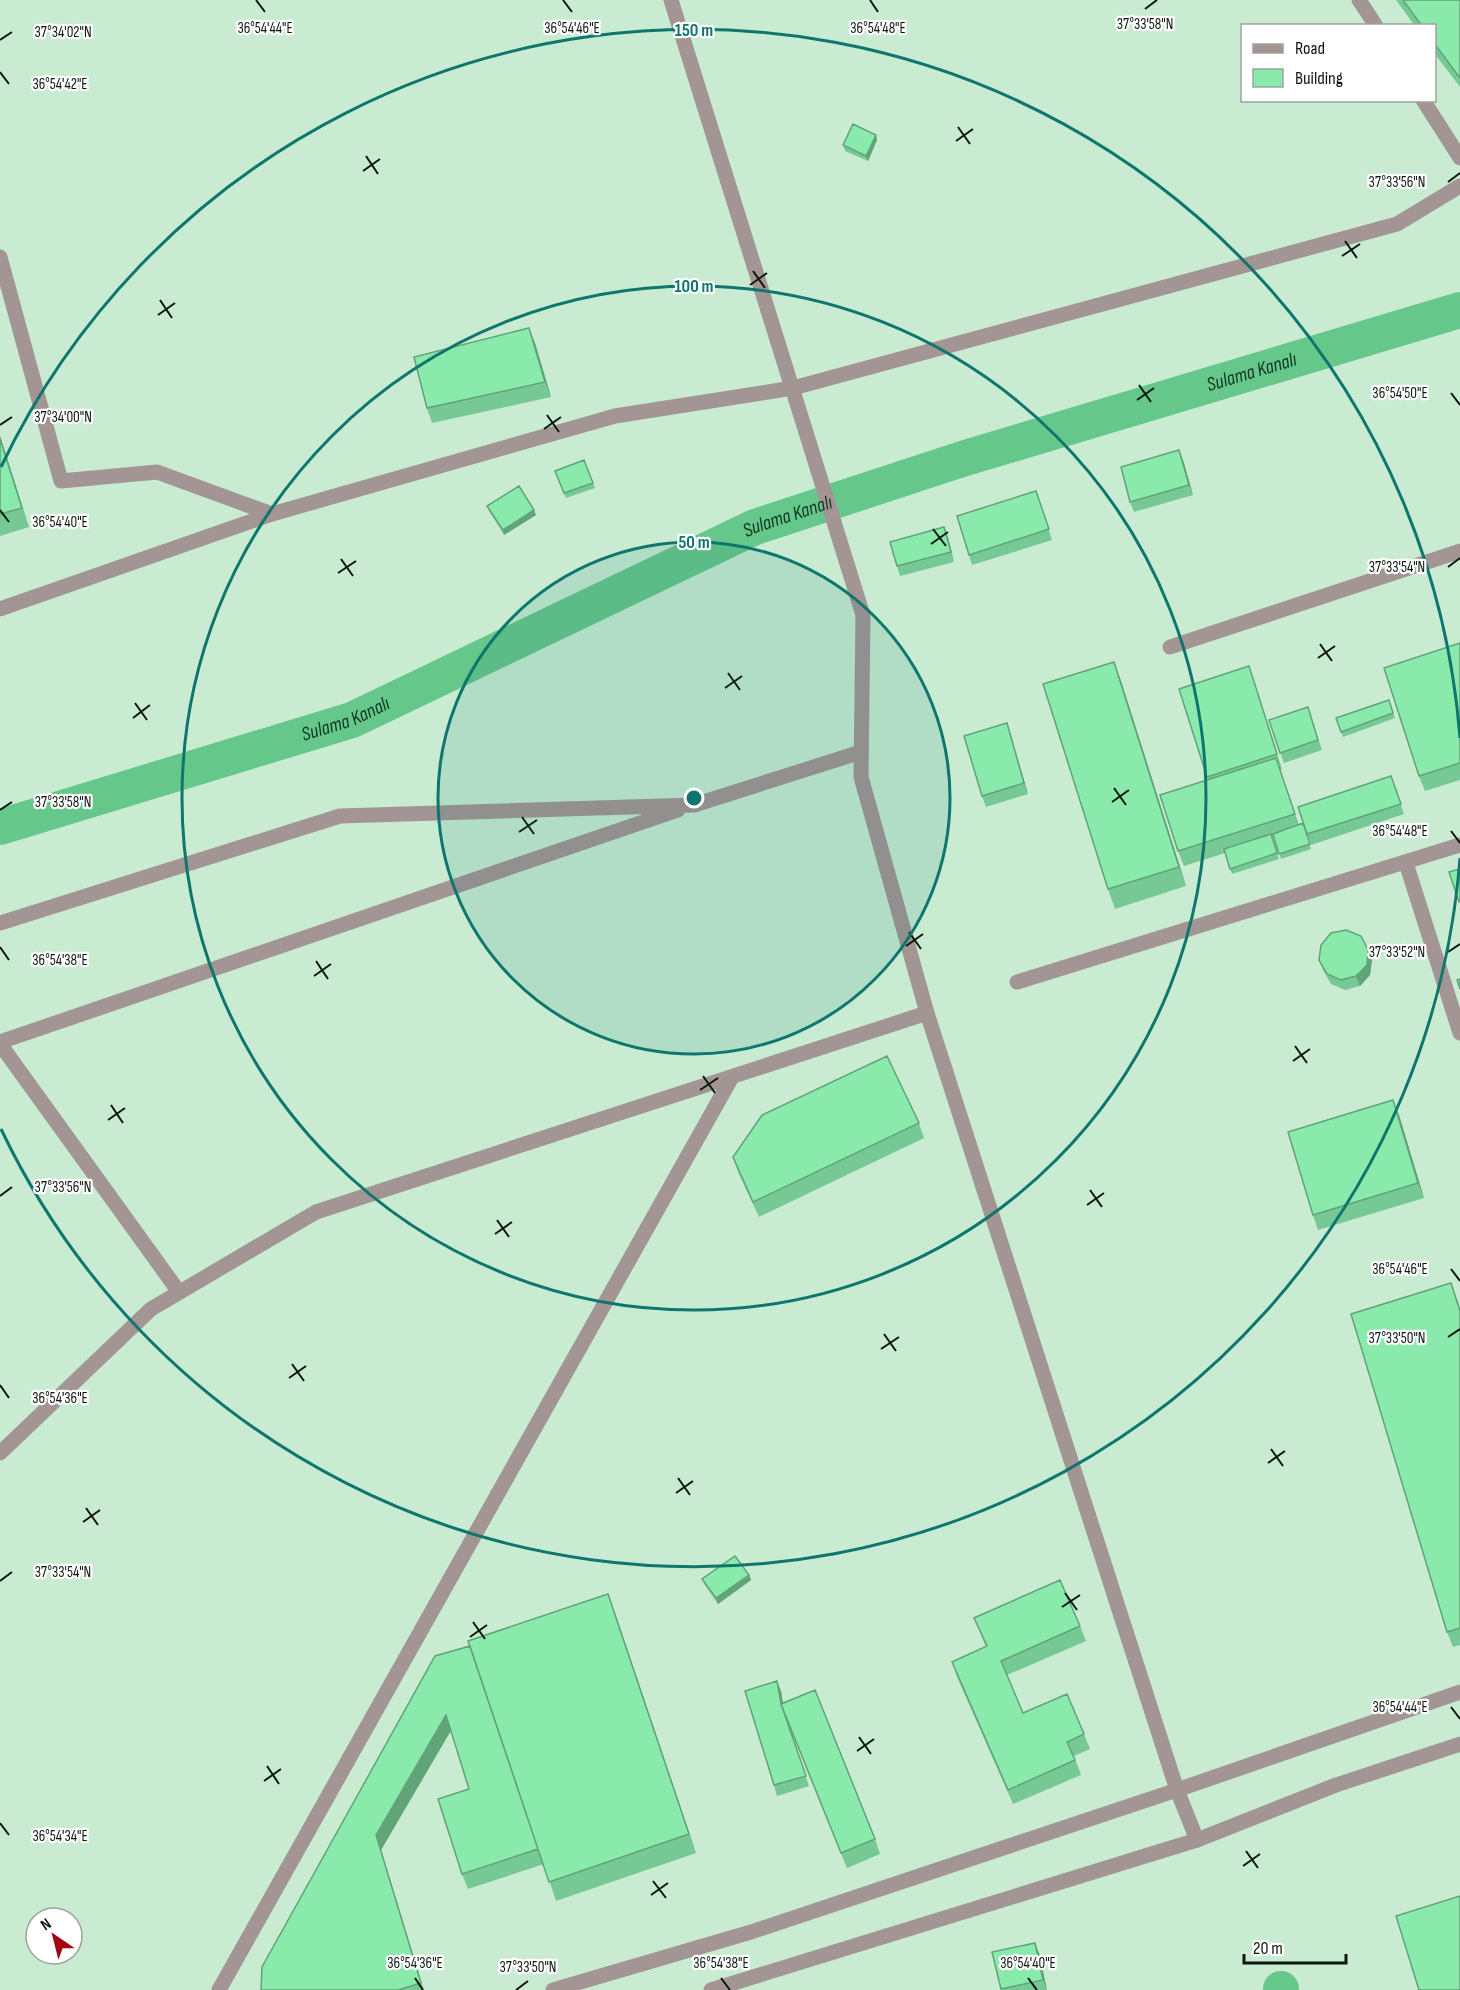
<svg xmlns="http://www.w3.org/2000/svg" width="1460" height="1990" font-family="'Sofia Sans Condensed',sans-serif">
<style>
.built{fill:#c8ebd2;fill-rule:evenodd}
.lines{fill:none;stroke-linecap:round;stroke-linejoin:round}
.canal{stroke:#66c78b;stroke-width:36}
.service{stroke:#a39593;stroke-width:15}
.minor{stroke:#a39593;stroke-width:15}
.tertiary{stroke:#a39593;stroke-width:15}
.wall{fill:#76c994}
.shaded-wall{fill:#60a478}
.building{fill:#89eaac;stroke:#60a478;stroke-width:1.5}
.ticks{fill:none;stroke:#0d1710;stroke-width:2}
.ring{fill:none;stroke:#0f766e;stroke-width:3}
.labels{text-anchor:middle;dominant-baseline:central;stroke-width:4.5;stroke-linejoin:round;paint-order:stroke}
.water-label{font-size:20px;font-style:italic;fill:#0f3821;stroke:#fff}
.ticks-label{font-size:15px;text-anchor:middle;fill:#0d1710;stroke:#fff;stroke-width:4.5;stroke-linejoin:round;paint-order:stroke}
.centre{fill:#0f766e;stroke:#fff;stroke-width:3}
.ring-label{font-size:18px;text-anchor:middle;font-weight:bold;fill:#0f766e;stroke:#fff;stroke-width:4.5;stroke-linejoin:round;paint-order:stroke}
</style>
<rect width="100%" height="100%" fill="#daf6e2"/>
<path class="built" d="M0 0H1460V1990H0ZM1242 26H1434V100H1242ZM36 1918H72V1954H36Z"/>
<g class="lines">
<g class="canal">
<path id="s1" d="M0 827 352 720 755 527 962 459 1460 310"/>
<path d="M1281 1989V1990"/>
</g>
<path class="service" d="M1359 0 1376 26
M1423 100 1460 158
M0 257 61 481 157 472 272 514
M1170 647 1460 551
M0 923 340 816 694 805 861 752
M0 1042 678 810
M0 1044 179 1292"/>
<path class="minor" d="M671 0 863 615 861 777 927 1013 1177 1790 1197 1840
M0 609 272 514 615 416 793 388 1397 224 1460 186
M1406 863 1460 1033
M1017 982 1460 845"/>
<path class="tertiary" d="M0 1453 151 1309 316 1212 927 1013
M219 1990 732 1077
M553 1990 751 1932 1177 1790 1460 1692
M711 1990 1197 1840 1336 1785 1460 1744"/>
</g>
<path class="wall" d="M1396 0H1460V87L1434 53V26H1415Z
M876 135 877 140 868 161 845 151 843 145Z
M535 343 551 397 432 423 427 408Z
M0 436 29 527 0 536Z
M584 460 595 488 566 498 555 471Z
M1183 460 1193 495 1134 512 1130 502Z
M1036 491 1052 540 972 565 969 555Z
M487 506 536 515 504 535 489 511Z
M944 527 954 562 900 576 897 566Z
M1460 643V780L1425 791 1419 776Z
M1121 681 1186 886 1115 909 1108 889Z
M1254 681 1282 769 1280 770 1299 825 1303 823 1311 849 1281 859 1274 837 1272 838 1279 859 1232 874 1225 853 1184 866 1178 851 1208 780 1179 689Z
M1389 700 1395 718 1343 737 1336 718Z
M1308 707 1322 750 1284 763 1269 720Z
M1007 723 1028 794 986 807 982 796Z
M1391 776 1404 814 1311 845 1298 807Z
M1319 960H1372L1370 975 1360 986 1345 990 1331 984 1323 970Z
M1399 1115 1424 1198 1318 1230 1313 1215Z
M919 1123 924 1138 759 1217 738 1172 733 1157Z
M1457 1298 1460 1308V1645L1453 1647 1447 1632Z
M749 1575 751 1580 718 1604 704 1584 702 1579Z
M608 1594 696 1853 556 1901 544 1864 468 1889 462 1874 469 1789 451 1731 381 1850 424 1990H261L470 1646Z
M974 1618 1080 1626 1086 1641 1007 1675 1023 1713 1084 1734 1090 1749 1074 1756 1081 1775 1013 1804 957 1677 952 1662 986 1647Z
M781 1691 783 1703 875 1839 880 1854 847 1868 786 1719 809 1786 777 1796 774 1785Z
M992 1952 1039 1953 1047 1990H1001Z"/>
<path class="shaded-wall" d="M876 135 877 140 868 161 866 156Z
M529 328 535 343 551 397 545 382Z
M0 436 29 527 0 439Z
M1179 450 1183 460 1193 495 1189 485Z
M534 510 536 515 504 535 503 530Z
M944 527 948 537 954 562 951 552Z
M1114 662 1121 681 1186 886 1179 867Z
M1007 723 1010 733 1028 794 1024 783Z
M1368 950 1372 960 1370 975 1360 986 1356 976Z
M1393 1100 1399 1115 1424 1198 1418 1183Z
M749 1575 751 1580 718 1604 716 1598Z
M608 1594 615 1613 696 1853 689 1834Z
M777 1681 781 1691 785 1716 782 1708Z
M446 1715 451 1730 381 1850 423 1990 376 1835Z
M1035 1943 1039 1953 1047 1990 1043 1980Z"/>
<path class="building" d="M1403 0H1460V78L1434 43V26H1422Z
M853 124 876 135 866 156 843 145Z
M529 328 545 382 427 408 414 357Z
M0 439 22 508 0 514Z
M1179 450 1189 485 1130 502 1121 467Z
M584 460 593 483 564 493 555 471Z
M519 486 534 510 503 530 487 506Z
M1036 491 1049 529 969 555 957 516Z
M944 527 951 552 897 566 890 542Z
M1460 643V763L1419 776 1384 668Z
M1114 662 1179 867 1108 889 1043 684Z
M1249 666 1277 754 1207 777 1179 689Z
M1389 700 1393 713 1341 732 1336 718Z
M1308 707 1318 740 1280 753 1269 720Z
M1007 723 1024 783 982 796 964 736Z
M1276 758 1295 814 1178 851 1160 795Z
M1391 776 1401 804 1307 834 1298 807Z
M1303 823 1310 844 1279 854 1273 834Z
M1271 834 1277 853 1230 869 1224 849Z
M1460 869V902H1459L1449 872Z
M1346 930 1361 936 1368 950 1367 965 1356 976 1341 980 1327 974 1319 960 1321 945 1331 933Z
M1460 979V989L1457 980Z
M887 1056 919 1123 753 1202 733 1157 762 1115Z
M1393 1100 1418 1183 1313 1215 1288 1132Z
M1451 1283 1460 1311V1628L1447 1632 1351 1314Z
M735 1556 749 1575 716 1598 702 1579Z
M1060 1580 1080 1626 1001 1661 1023 1713 1067 1694 1084 1734 1067 1742 1075 1760 1008 1790 952 1662 987 1646 974 1618Z
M608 1594 689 1834 549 1882 468 1641Z
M470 1646 538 1849 462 1874 438 1799 469 1789 446 1715 376 1835 421 1983 398 1990H261L262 1967 435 1656Z
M777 1681 781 1704 806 1776 774 1785 745 1691Z
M815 1690 875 1839 841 1853 781 1704Z
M1460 1896V1990H1419L1396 1916Z
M1035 1943 1043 1980 1001 1989 992 1952Z"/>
<path class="ticks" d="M256 0 265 12M563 0 572 12M870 0 878 12M1145 9 1157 0M0 40 12 32M0 72 9 84M958 127 970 144M956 141 973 129M366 156 378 174M363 171 380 159M1448 182 1460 173M1345 241 1357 258M1342 256 1360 244M753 271 765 288M750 285 767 273M160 300 172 318M158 315 175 303M1139 385 1151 402M1451 393 1460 405M1137 400 1154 388M547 415 559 432M0 425 12 417M544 429 561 417M0 510 9 522M933 529 946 546M931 544 948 532M341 559 353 576M1448 567 1460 558M338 573 356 561M1320 644 1332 661M1318 658 1335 646M728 673 740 690M725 688 742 676M135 703 147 720M133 718 150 705M1114 788 1126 805M1112 802 1129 790M0 810 12 802M522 817 534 834M1451 831 1460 843M519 832 537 820M909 932 921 949M906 946 923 934M0 947 9 960M1448 952 1460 944M316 961 328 979M314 976 331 964M1295 1046 1307 1063M1293 1061 1310 1049M703 1076 715 1093M700 1090 718 1078M111 1105 123 1123M108 1120 125 1108M1090 1190 1102 1207M0 1196 12 1187M1087 1205 1104 1193M497 1220 509 1237M495 1234 512 1222M1451 1269 1460 1281M884 1334 896 1351M1448 1337 1460 1329M881 1349 899 1337M292 1364 304 1381M289 1378 306 1366M0 1385 9 1398M1271 1449 1283 1466M1268 1463 1285 1451M678 1478 690 1495M676 1493 693 1481M86 1508 98 1525M83 1522 100 1510M0 1581 12 1572M1065 1593 1077 1610M1062 1607 1080 1595M473 1622 485 1639M470 1637 487 1625M1451 1707 1460 1719M859 1737 871 1754M857 1751 874 1739M267 1766 279 1784M264 1781 281 1769M0 1823 9 1835M1246 1851 1258 1868M1243 1866 1260 1854M653 1881 666 1898M651 1895 668 1883M415 1978 423 1990M721 1978 730 1990M1028 1978 1037 1990M516 1990 528 1981"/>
<circle cx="694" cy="798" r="256" fill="#0f766e" fill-opacity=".12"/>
<g class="ring">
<circle cx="694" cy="798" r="256"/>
<circle cx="694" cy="798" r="512"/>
<path d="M1460 858A768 768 0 0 1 1 1129M1 467A768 768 0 0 1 1460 738"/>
</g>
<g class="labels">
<g class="water-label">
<text stroke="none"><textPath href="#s1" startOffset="1335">Sulama Kanalı</textPath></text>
<text stroke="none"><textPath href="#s1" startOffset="849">Sulama Kanalı</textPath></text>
<text stroke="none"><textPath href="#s1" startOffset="362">Sulama Kanalı</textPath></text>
</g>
</g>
<g class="ticks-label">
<text x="1145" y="29">37°33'58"N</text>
<text x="572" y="33">36°54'46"E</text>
<text x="878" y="33">36°54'48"E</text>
<text x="265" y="33">36°54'44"E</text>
<text x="63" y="37">37°34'02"N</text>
<text x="60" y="89">36°54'42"E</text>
<text x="1397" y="187">37°33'56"N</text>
<text x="1400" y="398">36°54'50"E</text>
<text x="63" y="422">37°34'00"N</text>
<text x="60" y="527">36°54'40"E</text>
<text x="1397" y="572">37°33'54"N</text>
<text x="63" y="807">37°33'58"N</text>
<text x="1400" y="836">36°54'48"E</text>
<text x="1397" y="957">37°33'52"N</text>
<text x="60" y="965">36°54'38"E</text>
<text x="63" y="1192">37°33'56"N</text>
<text x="1400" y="1274">36°54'46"E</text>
<text x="1397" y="1343">37°33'50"N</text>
<text x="60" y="1403">36°54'36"E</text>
<text x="63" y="1577">37°33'54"N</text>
<text x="1400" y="1712">36°54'44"E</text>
<text x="60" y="1841">36°54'34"E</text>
<text x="415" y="1968">36°54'36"E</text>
<text x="721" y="1968">36°54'38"E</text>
<text x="1028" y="1968">36°54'40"E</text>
<text x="528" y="1972">37°33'50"N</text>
</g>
<circle cx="694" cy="798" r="9" class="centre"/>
<g class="ring-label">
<text x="694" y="36">150 m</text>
<text x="694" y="292">100 m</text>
<text x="694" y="548">50 m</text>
</g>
<rect x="1241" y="24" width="195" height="78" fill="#ffffff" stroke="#9ea29f" stroke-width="1.5"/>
<rect x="1253" y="44" width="30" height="9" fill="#a39593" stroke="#9ea29f" stroke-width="1.5"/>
<text x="1295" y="54" font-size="18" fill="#0d1710">Road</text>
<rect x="1253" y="69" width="30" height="18" fill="#89eaac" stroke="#9ea29f" stroke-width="1.5"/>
<text x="1295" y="84" font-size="18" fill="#0d1710">Building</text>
<g transform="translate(54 1936) rotate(325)"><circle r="28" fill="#ffffff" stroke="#9ea29f" stroke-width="1.5"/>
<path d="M0-4.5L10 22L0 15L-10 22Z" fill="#a2070f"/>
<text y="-9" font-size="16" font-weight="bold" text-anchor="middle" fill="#0d1710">N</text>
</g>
<path d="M1244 1954v9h102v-9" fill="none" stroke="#0d1710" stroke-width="3"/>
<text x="1253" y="1954" font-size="18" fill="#0d1710" stroke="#ffffff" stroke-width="4.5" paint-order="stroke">20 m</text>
</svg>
